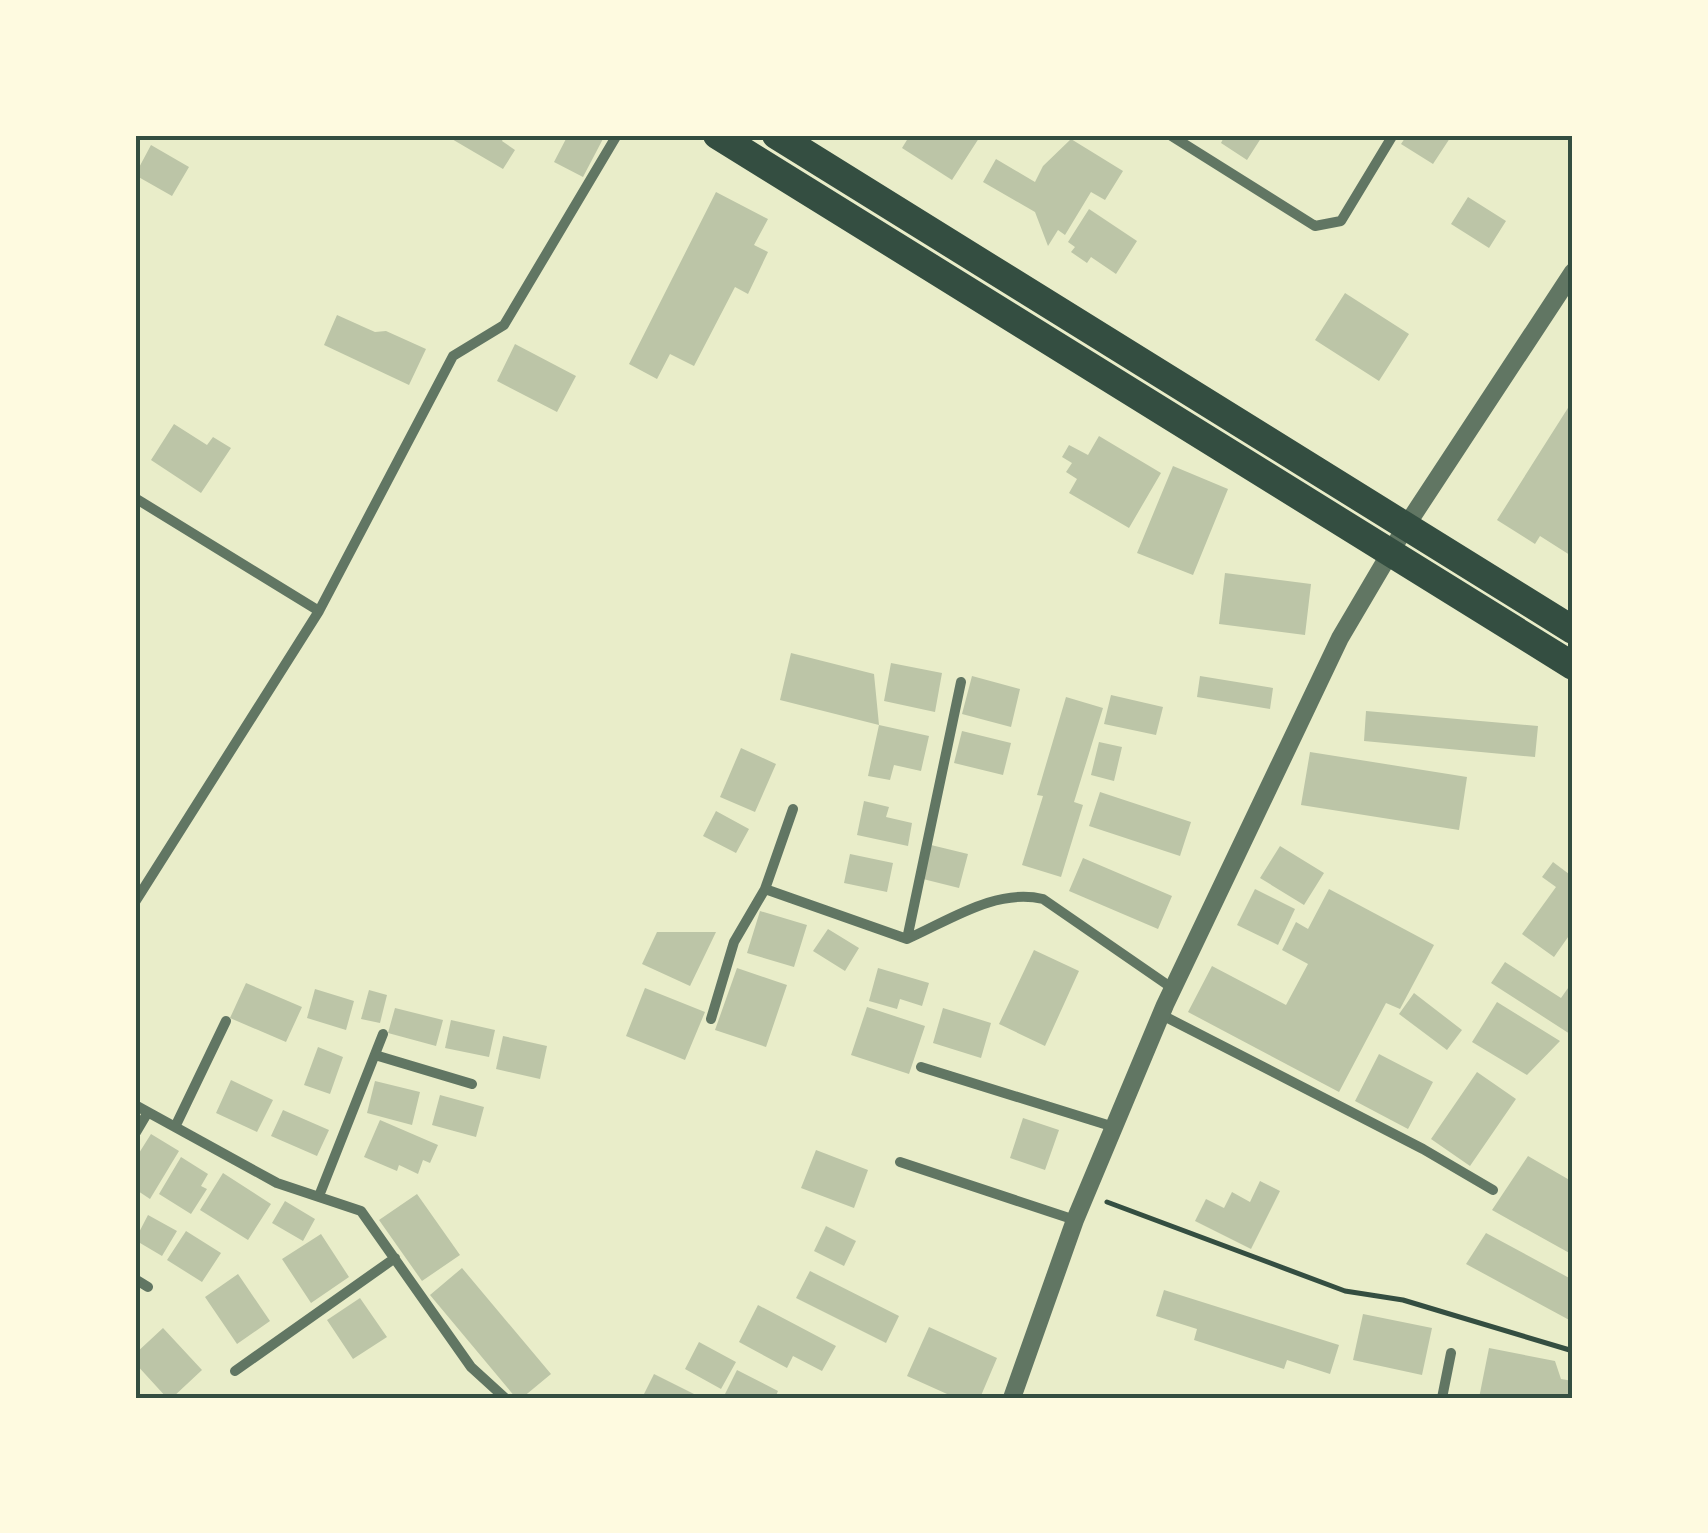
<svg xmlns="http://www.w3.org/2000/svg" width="1708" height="1533" font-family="'Fira Sans',sans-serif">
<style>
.building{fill:#bcc5a7}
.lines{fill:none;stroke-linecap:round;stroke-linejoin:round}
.path{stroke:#344e41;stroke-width:5}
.minor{stroke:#617663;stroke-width:10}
.tertiary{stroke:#617663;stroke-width:18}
.trunk{stroke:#344e41;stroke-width:28}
.neatline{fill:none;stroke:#344e41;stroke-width:4}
</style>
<rect width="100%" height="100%" fill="#e9edc9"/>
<path class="building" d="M445 135H505L502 141 515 150 503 169Z
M568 135H605L583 177 554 162Z
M910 135H981L952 180 902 148Z
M1225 135H1263L1247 160 1221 143Z
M1407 135H1452L1433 164 1401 144Z
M1071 139 1123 171 1105 200 1091 192 1065 235 1058 230 1048 246 1035 212 983 182 996 159 1035 182 1043 166Z
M151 145 189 167 172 196 135 175Z
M716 192 768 219 754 245 768 252 748 294 735 287 694 366 670 354 657 379 629 364Z
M1468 197 1506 221 1489 248 1451 224Z
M1089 209 1137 241 1116 274 1091 257 1087 263 1071 252 1075 247 1068 242Z
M1345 293 1409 334 1379 381 1315 340Z
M337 315 375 332 386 331 426 349 409 385 324 345Z
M515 344 576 376 557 412 497 381Z
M1573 400V557L1540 536 1535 544 1497 520Z
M174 424 207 445 213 437 231 448 201 493 151 460Z
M1099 436 1161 473 1129 528 1069 493 1077 479 1066 472 1072 463 1062 457 1069 445 1088 455Z
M1173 466 1228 489 1193 575 1137 553Z
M1225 573 1311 584 1305 635 1219 624Z
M791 653 874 674 879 725 780 700Z
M891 663 942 673 935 712 884 701Z
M972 676 1020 689 1011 727 962 714Z
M1200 676 1273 688 1270 709 1197 697Z
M1111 695 1163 707 1156 735 1104 724Z
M1066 697 1103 708 1074 802 1083 805 1061 877 1022 865 1043 796 1037 795Z
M1366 711 1538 726 1535 757 1364 741Z
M879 725 929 736 921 771 894 765 890 780 868 776Z
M962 731 1011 743 1003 775 954 763Z
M1099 742 1122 747 1114 781 1091 775Z
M741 748 776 764 755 812 720 797Z
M1310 752 1467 777 1459 830 1301 805Z
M1100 792 1191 822 1180 856 1089 826Z
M864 801 889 807 886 817 912 823 908 846 857 835Z
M716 811 749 829 736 853 703 836Z
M931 845 968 854 959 888 923 879Z
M1280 846 1324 873 1304 905 1260 878Z
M850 854 893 863 887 892 844 883Z
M1083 858 1172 896 1158 929 1069 891Z
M1553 862 1573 877V930L1554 957 1522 934 1556 887 1542 877Z
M1255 889 1295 909 1278 945 1237 925Z
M1329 889 1434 945 1400 1009 1386 1003 1339 1092 1188 1012 1212 966 1286 1005 1308 964 1282 950 1296 922 1308 929Z
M760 911 807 925 794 967 747 953Z
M828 929 859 948 845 971 813 951Z
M657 932H716L690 986 642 964Z
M1034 950 1079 971 1045 1046 999 1024Z
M1505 962 1561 998 1573 981V1030L1570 1034 1491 983Z
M737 968 787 985 766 1047 715 1030Z
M878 968 929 983 922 1006 900 999 897 1009 869 1001Z
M246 983 302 1007 286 1042 230 1018Z
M645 988 705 1012 685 1060 626 1036Z
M315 989 354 1001 346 1030 307 1018Z
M369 990 387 995 380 1023 361 1019Z
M1414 993 1462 1030 1447 1050 1399 1014Z
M1497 1002 1560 1041 1527 1075 1472 1042Z
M867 1007 925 1026 909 1074 851 1055Z
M395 1008 443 1020 436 1046 388 1033Z
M943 1008 991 1023 981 1058 933 1043Z
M451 1020 495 1030 489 1057 445 1048Z
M503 1036 547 1046 540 1079 496 1069Z
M318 1047 343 1057 330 1094 304 1085Z
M1379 1054 1433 1082 1408 1129 1355 1101Z
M1477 1072 1516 1099 1470 1166 1431 1139Z
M231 1080 273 1100 257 1132 216 1113Z
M375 1081 420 1092 412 1125 367 1113Z
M440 1095 484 1107 476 1137 432 1125Z
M283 1110 329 1130 317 1156 271 1136Z
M1023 1118 1059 1130 1045 1170 1010 1158Z
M380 1120 438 1145 430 1163 423 1160 418 1174 399 1165 397 1171 364 1157Z
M151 1134 179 1151 150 1199 135 1189V1150L139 1153Z
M816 1150 868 1170 854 1208 801 1188Z
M1528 1156 1573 1182V1255L1492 1210Z
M181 1157 208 1174 201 1186 207 1189 191 1214 159 1194Z
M223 1173 271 1204 248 1240 200 1210Z
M1260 1181 1280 1191 1251 1249 1195 1221 1206 1199 1224 1208 1232 1192 1250 1202Z
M417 1194 460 1255 422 1281 379 1220Z
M285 1201 315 1219 303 1241 272 1223Z
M148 1215 177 1231 162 1256 135 1240Z
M826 1226 856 1241 844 1266 814 1251Z
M186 1231 221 1253 202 1282 167 1260Z
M1486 1233 1573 1280V1322L1466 1264Z
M321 1234 349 1277 311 1303 282 1259Z
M462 1268 551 1374 522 1398H516L430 1295Z
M810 1271 899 1316 886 1343 796 1298Z
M238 1274 270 1321 237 1344 205 1297Z
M1164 1290 1339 1345 1330 1374 1287 1360 1284 1369 1194 1340 1197 1329 1156 1316Z
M360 1298 387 1337 353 1359 327 1320Z
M758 1305 836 1346 822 1371 793 1356 787 1368 739 1342Z
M1363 1314 1432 1328 1422 1375 1353 1360Z
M929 1327 997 1358 980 1398H956L907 1376Z
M163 1328 202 1370 172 1398H167L135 1363V1354Z
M699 1342 736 1362 721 1389 685 1369Z
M1489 1348 1555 1361 1561 1379 1573 1381V1398H1479Z
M737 1370 778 1391 775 1398H723Z
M654 1374 702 1398H642Z"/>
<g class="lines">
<path class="path" d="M1107 1202 1345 1291 1403 1300 1573 1351"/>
<path class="minor" d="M1170 135 1315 226 1341 221 1393 135
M135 498 319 611
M793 809 765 889 907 939C950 920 996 888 1043 899L1172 988
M135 902 319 611 453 356 504 325 617 135
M907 939 961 682
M1160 1014 1423 1149 1493 1190
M711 1019 734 942 765 889
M375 1055 472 1084
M921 1067 1114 1127
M135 1105 277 1183 361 1211 471 1367 505 1398
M175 1127 226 1021
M135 1134 148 1112
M900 1162 1075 1220
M319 1196 383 1034
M135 1279 148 1287
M235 1371 395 1258
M1442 1398 1451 1353"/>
<path class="tertiary" d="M1012 1398 1075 1220 1165 1005 1340 638 1406 526 1573 272"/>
<path class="trunk" d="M717 135 1573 666
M776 135 1573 630"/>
</g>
<rect width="1708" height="1533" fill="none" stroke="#fefae0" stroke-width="275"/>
<rect x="138" y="138" width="1432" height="1258" class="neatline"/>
</svg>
